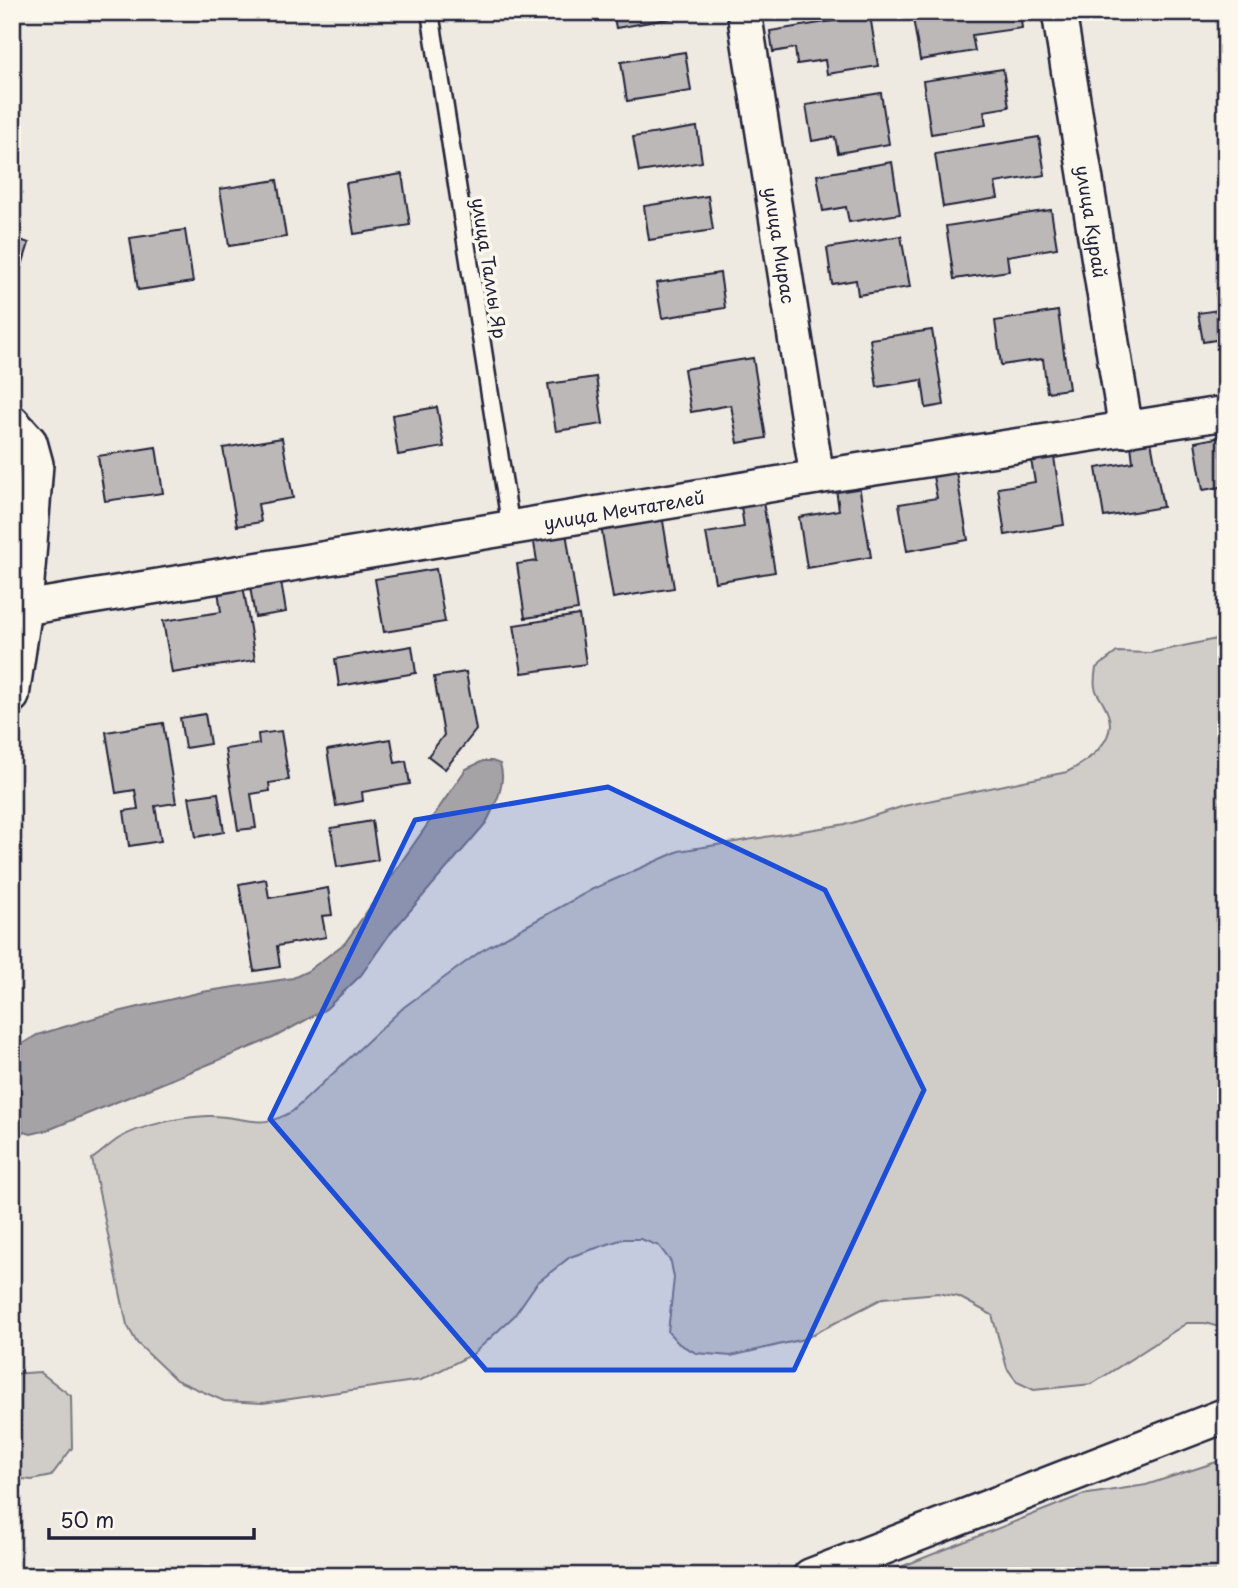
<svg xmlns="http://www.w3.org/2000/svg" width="1238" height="1588" font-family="'Playpen Sans',sans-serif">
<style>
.green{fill:#d0cdc9;stroke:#797882;stroke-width:2}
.water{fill:#a6a3a7;stroke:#716f7c;stroke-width:2}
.building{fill:#bcb8b8;stroke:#22223b;stroke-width:2}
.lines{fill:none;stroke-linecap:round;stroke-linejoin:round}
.service-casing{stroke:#22223b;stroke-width:21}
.minor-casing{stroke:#22223b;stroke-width:38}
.service{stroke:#fbf7ec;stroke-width:16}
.minor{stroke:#fbf7ec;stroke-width:33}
.marked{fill:#1d4ed8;fill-opacity:0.2;stroke:#1d4ed8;stroke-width:5;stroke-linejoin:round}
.labels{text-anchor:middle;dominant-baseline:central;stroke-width:7;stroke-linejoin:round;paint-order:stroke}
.street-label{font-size:18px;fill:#22223b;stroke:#fbf7ec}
</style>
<rect width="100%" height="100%" fill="#eeeae2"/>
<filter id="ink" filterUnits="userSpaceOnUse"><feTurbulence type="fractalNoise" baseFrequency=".0143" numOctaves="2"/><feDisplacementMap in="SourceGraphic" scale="14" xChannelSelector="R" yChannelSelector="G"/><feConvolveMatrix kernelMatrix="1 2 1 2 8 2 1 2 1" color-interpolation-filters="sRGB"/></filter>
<g filter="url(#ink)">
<path class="green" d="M1226 637V1329L1205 1323H1187L1092 1384 1034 1390 1017 1382 1007 1368 992 1315 959 1297 938 1293 883 1298 804 1339 731 1356 696 1353 679 1344 668 1332 674 1278 671 1262 659 1246 641 1239H623L570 1257 537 1283 514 1316 473 1354 421 1380 263 1403 224 1401 176 1380 137 1343 127 1325 92 1159C101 1153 109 1145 118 1139 140 1125 182 1117 208 1116 244 1115 258 1132 293 1111L404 1007 481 951 593 889 679 851 852 823 904 806 1067 772C1087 762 1118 740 1108 714 1100 691 1091 697 1096 668L1117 652 1150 653Z
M40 1372 71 1396 72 1448 51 1476 32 1480 12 1478V1374Z
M1226 1459V1576H878L1082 1495 1146 1485Z"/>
<path class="water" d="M483 761H492L500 764C507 784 495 805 486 823L389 935 361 975 326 1009 273 1038 48 1130 31 1134 13 1129 12 1055 22 1044 37 1035 101 1016 202 992 293 978 308 971 345 943 466 769Z"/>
<path class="building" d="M613 12H679V17L616 28Z
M912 12H1020L1022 28 972 35 975 51 920 60Z
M870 15 878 66 827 74 825 60 797 64 795 48 773 52 770 31Z
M685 52 691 91 627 101 621 62Z
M1003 69 1009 107 984 111 986 125 931 134 923 81Z
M881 93 889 144 838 153 835 137 812 141 806 105Z
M697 127 702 162 639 172 633 137Z
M1039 137 1045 175 995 183 998 198 943 207 935 154Z
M892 162 900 214 849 222 846 207 823 211 817 175Z
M402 174 410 225 354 234 346 183Z
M277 180 286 237 229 246 220 189Z
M708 196 713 230 649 240 644 206Z
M1051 210 1057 248 1007 256 1009 271 954 279 946 226Z
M185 230 193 282 138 290 130 238Z
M901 236 910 287 858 295 856 280 832 284 827 248Z
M12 237 29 243 15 288 12 287Z
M720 273 725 308 662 318 656 283Z
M1226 291V360L1222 339 1203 342 1198 313 1219 310 1216 293Z
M1058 311 1069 389 1047 392 1043 359 1001 365 995 321Z
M932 330 944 405 926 408 922 380 877 387 870 339Z
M753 358 766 438 738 443 731 405 691 412 684 369Z
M596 377 603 424 556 431 548 384Z
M437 407 444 447 398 455 392 415Z
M1226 436V486L1203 490 1195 442Z
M282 438 293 498 258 504 261 522 237 526 223 448Z
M1151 441 1163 507 1104 517 1096 468 1133 462 1131 445Z
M156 447 163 493 105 501 98 456Z
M1054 457 1064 525 1005 535 998 488 1035 482 1031 460Z
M956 472 968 540 907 551 899 504 937 498 933 476Z
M859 485 871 557 807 568 799 517 839 510 836 489Z
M763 502 775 572 715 582 706 533 744 527 741 506Z
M662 515 674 588 613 598 601 526Z
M566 532 578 610 525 618 517 564 537 561 533 537Z
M436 569 445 622 384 632 375 579Z
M280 575 286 612 255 617 249 580Z
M243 585 255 660 172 673 163 621 221 612 218 590Z
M579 615 586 664 522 673 514 625Z
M412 646 416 673 339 686 335 659Z
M466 672 476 730 445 769 428 756 444 735 434 677Z
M205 714 210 744 185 748 180 718Z
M163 723 176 803 155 806 161 841 129 846 124 811 138 809 135 790 116 793 106 732Z
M281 731 289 780 269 783 270 791 251 794 256 828 238 830 225 749 259 744 258 734Z
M391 739 395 763 406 761 410 784 362 792 363 801 336 806 327 750Z
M218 793 224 832 196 837 189 797Z
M372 821 378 860 337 867 331 828Z
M266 879 269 898 328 888 332 915 322 916 326 937 277 946 280 967 254 971 239 884Z"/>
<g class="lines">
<defs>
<path id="service" d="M430 12 511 529"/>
<g id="minor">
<path id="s1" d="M744 12 817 477"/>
<path id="s2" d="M1059 12 1126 430"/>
<path d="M12 422 30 442 36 464 25 608 12 696"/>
<path id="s3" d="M25 608 817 477 1226 413"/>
<path d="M810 1576 1226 1415"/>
</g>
</defs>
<use href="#service" class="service-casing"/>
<use href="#minor" class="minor-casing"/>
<use href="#service" class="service"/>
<use href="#minor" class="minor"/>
</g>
</g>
<path class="marked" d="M608 787 825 890 924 1090 794 1370H486L270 1119 415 820Z"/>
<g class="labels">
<g class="street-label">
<text stroke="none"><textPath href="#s2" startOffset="212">улица Курай</textPath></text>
<text stroke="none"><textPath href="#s1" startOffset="236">улица Мирас</textPath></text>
<text transform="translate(490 268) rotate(81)">улица Таллы Яр</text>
<text stroke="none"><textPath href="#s3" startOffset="607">улица Мечтателей</textPath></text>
</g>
</g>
<rect width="1238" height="1588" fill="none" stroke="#fbf7ec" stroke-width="42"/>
<rect x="21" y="21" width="1196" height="1546" fill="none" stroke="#22223b" stroke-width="2.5" filter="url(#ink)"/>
<path d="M49 1528v10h205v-10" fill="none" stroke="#22223b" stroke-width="3.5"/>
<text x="60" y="1528" font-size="21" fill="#22223b" stroke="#fbf7ec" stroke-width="5" paint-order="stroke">50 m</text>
</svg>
